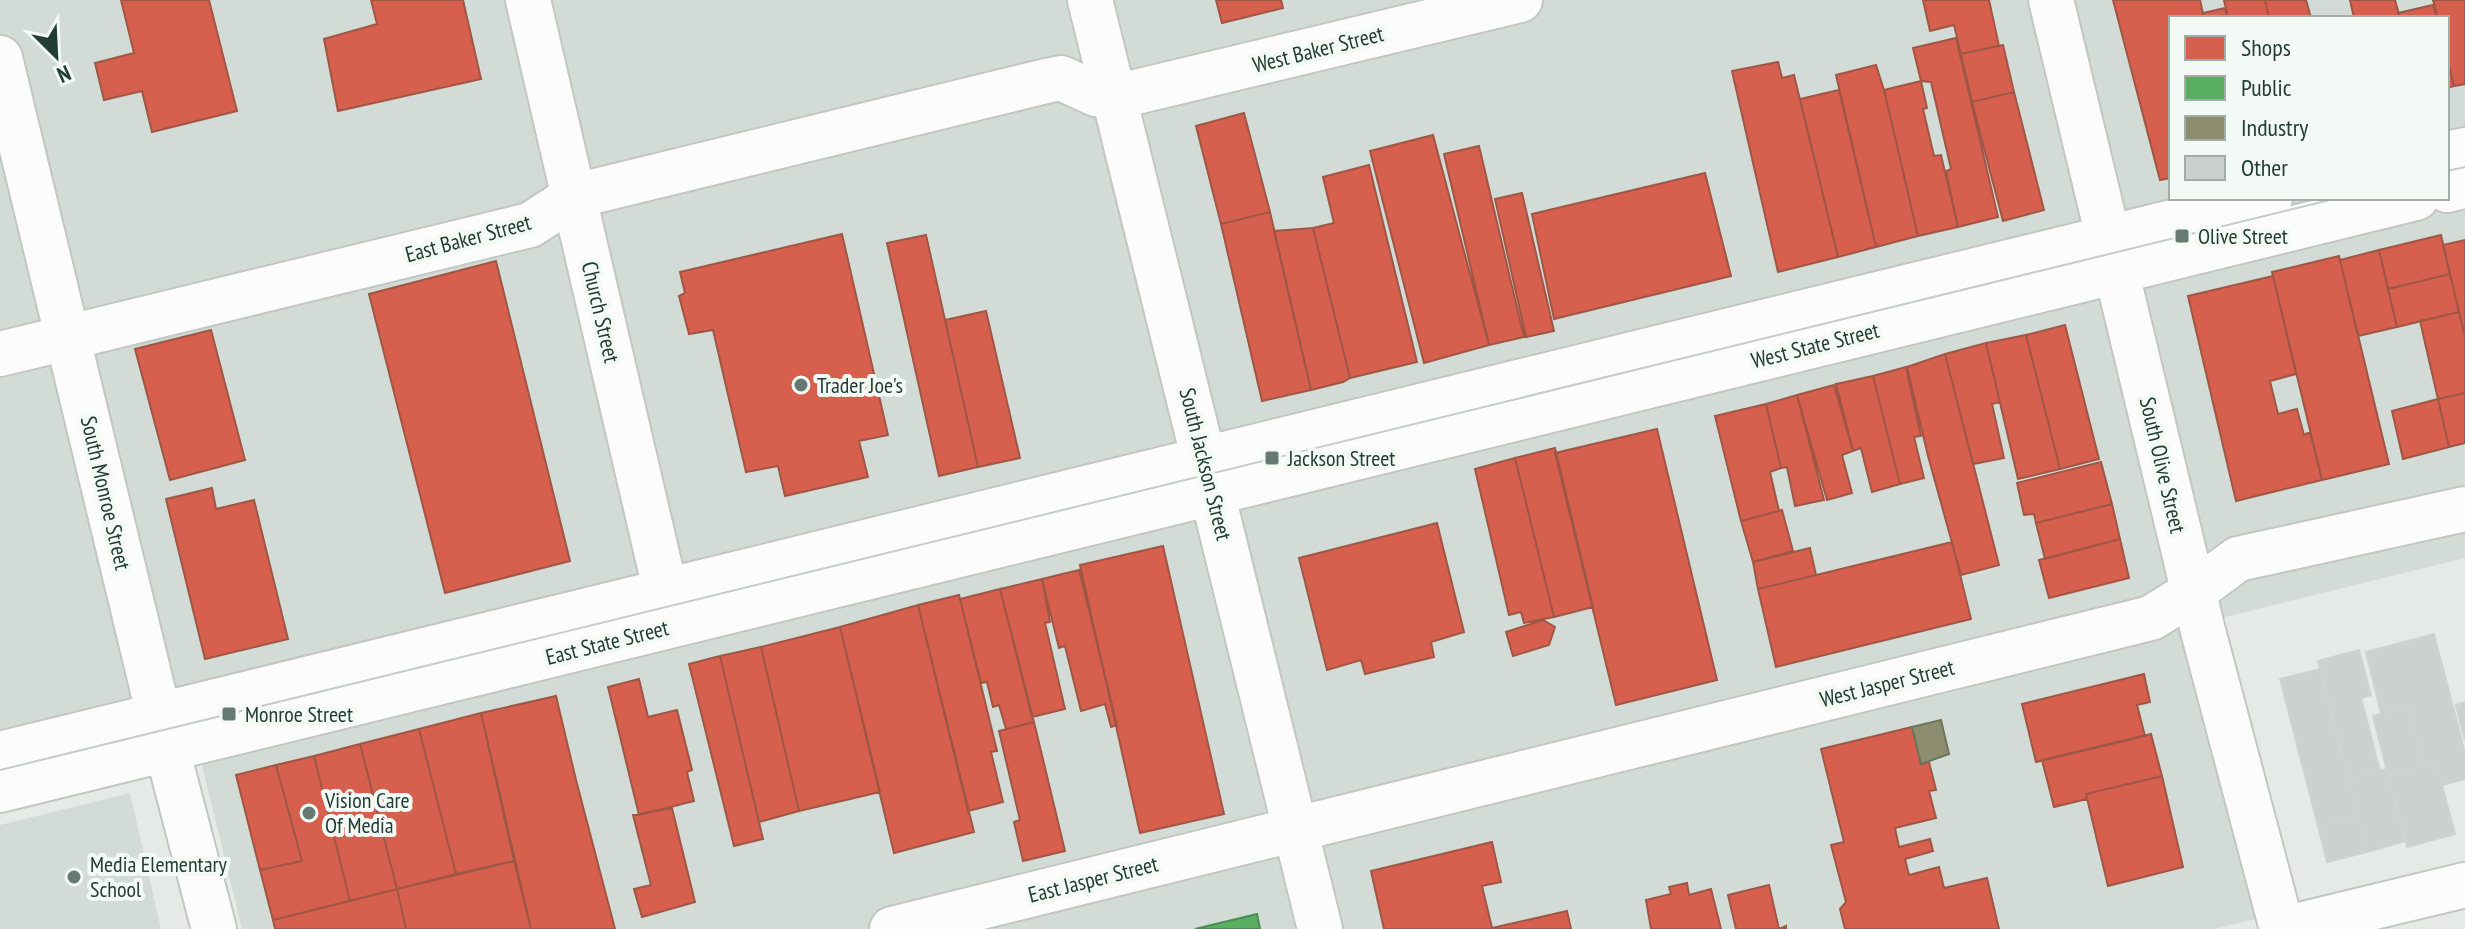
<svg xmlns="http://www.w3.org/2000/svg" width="2465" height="929" font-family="'PT Sans Narrow',sans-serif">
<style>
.built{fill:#d3dbd6;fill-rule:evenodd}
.shops{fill:#d6604d;stroke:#a05645;stroke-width:2}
.public{fill:#5aae61;stroke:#4a8c53;stroke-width:2}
.industry{fill:#8c8c6e;stroke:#6c745c;stroke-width:2}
.building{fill:#ccd1ce;stroke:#ced3d0;stroke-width:2}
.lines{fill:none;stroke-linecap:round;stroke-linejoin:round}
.minor-casing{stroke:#c2c7c4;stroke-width:48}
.secondary-casing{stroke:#c1c7c4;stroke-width:48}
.minor{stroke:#fbfcfb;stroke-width:44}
.secondary{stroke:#fbfcfb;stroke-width:44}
.tram{stroke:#c7cbc9;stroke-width:2}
.poi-dot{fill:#677a71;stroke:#f3f9f5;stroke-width:3}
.labels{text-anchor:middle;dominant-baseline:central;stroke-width:8;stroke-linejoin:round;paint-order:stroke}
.street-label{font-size:22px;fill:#233d32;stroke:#f3f9f5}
.poi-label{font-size:22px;fill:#233d32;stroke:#f3f9f5;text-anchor:start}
</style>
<rect width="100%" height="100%" fill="#e5eae7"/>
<path class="built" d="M0 0H2465V558L2185 627 2256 919 2214 929H242L183 688 0 733ZM2171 18H2447V198H2171Z
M130 793 161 929H0V825Z"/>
<path class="shops" d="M121 0H209L237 111 152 132 142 91 104 100 95 63 134 53Z
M371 0H463L481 79 338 111 324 39 377 24Z
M1216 0H1281L1283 8 1222 23Z
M1923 0H1989L1999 46 1961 54 1954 25 1930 31Z
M2113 0H2200L2204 18H2171V178L2160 180Z
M2224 0H2265L2269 18H2228Z
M2265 0H2306L2311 18H2269Z
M2350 0H2395L2400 18H2354Z
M2433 0H2465V84L2454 86 2447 57V18H2438Z
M2433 5 2437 18H2400L2398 13Z
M2225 8 2227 18H2204L2203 13Z
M1956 38 1998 217 1958 227 1946 171 1951 169 1931 82 1921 81 1913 48Z
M2003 45 2014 92 1972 102 1961 54Z
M2447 58 2454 86 2447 88Z
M1778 62 1782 78 1794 75 1838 257 1778 272 1732 71Z
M1876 65 1884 90 1918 236 1876 247 1836 75Z
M1921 81 1927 108 1923 109 1934 156 1941 155 1958 227 1918 236 1884 90Z
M1839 90 1876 247 1838 257 1800 99Z
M2014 92 2044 210 2003 221 1972 102Z
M1244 113 1270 212 1221 224 1196 126Z
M1433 135 1489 345 1424 363 1370 151Z
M1479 146 1524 337 1489 345 1444 154Z
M1369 165 1417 362 1350 378 1313 228 1334 223 1323 177Z
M1705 173 1731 276 1554 319 1532 214Z
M1522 193 1554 331 1526 337 1495 199Z
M1270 212 1311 390 1262 401 1221 224Z
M1313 228 1350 378 1343 382 1311 390 1274 231Z
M842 234 888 435 859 441 868 477 785 496 778 466 746 472 713 330 689 334 679 296 685 293 680 272Z
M926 235 978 467 939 476 887 243Z
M2441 235 2450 274 2388 289 2379 250Z
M2465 240V337L2443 245Z
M2379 250 2397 327 2358 336 2340 260Z
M2339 256 2389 464 2322 480 2272 272Z
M496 261 570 561 445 593 369 294Z
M2450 274 2459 312 2397 327 2388 289Z
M2273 276 2296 374 2270 381 2278 414 2297 409 2304 435 2310 432 2322 480 2236 501 2188 296Z
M986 311 1020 458 978 467 945 320Z
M2459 312 2465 337V393L2438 399 2420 321Z
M2065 325 2099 459 2060 469 2026 335Z
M211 330 245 460 170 480 135 349Z
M2026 335 2060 469 2018 479 1986 343Z
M1986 343 2000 402 1992 404 2004 458 1973 464 1945 354Z
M1945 354 1999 565 1961 575 1928 456 1907 367Z
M1906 367 1921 436 1914 437 1924 478 1900 484 1873 376Z
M1873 376 1900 484 1872 492 1861 448 1853 451 1836 384Z
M1834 385 1853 451 1842 455 1852 493 1827 500 1797 395Z
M2465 393V443L2449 447 2438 399Z
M1797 395 1824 500 1795 506 1787 467 1781 468 1766 404Z
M2438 399 2449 447 2403 459 2392 411Z
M1766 404 1781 468 1770 472 1779 511 1741 521 1715 416Z
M1657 429 1717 680 1616 705 1555 453Z
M1555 448 1593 607 1554 617 1515 458Z
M1515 458 1554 617 1524 623 1521 612 1509 615 1475 469Z
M2101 462 2112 504 2036 523 2034 514 2024 515 2017 483Z
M212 488 216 509 254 500 288 639 205 659 166 499Z
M2112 504 2120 539 2045 559 2036 523Z
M1782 510 1793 551 1753 562 1741 521Z
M1437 523 1464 632 1431 642 1434 657 1365 674 1361 660 1327 670 1299 558Z
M2120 539 2129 578 2049 598 2039 560Z
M1952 542 1971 619 1776 667 1758 589Z
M1163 546 1224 814 1140 833 1080 565Z
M1810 548 1816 575 1758 589 1753 562Z
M1079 570 1117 725 1111 727 1105 704 1081 711 1065 646 1059 648 1042 579Z
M1042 579 1050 622 1045 623 1065 709 1032 717 1000 589Z
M1000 589 1034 722 1006 729 999 705 993 707 987 682 981 683 960 599Z
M959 595 997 751 991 752 1003 802 968 811 918 605Z
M918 605 974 832 894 853 840 627Z
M1543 620 1555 627 1549 645 1513 656 1506 632Z
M840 627 880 792 799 811 761 647Z
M761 647 799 811 759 822 720 656Z
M720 656 763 839 734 846 689 664Z
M2144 674 2150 702 2137 705 2145 736 2036 762 2022 704Z
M639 679 648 717 677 710 692 770 687 772 694 801 639 815 608 687Z
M556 696 576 780 615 929H531L481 713Z
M481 713 514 861 456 874 419 729Z
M1034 722 1065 851 1023 861 1014 822 1020 820 999 731Z
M1912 727 1921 764 1929 762 1936 790 1929 791 1936 818 1895 828 1899 847 1930 839 1933 851 1905 859 1909 875 1939 867 1944 888 1987 878 1999 929H1845L1840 909 1846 902 1831 845 1844 842 1821 749Z
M419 729 456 874 397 889 360 744Z
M2151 734 2162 776 2086 794 2087 799 2054 807 2042 760Z
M360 744 397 889 350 901 314 756Z
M314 756 350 901 273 920 260 870 302 861 276 765Z
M276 765 302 861 260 870 236 775Z
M2162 776 2183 867 2108 886 2086 794Z
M672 808 695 902 642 917 634 889 651 885 633 815Z
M1492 842 1501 882 1482 886 1492 928 1567 911 1571 929H1384L1371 871Z
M514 861 531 929H406L397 889Z
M1687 883 1689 895 1711 889 1721 929H1651L1646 900 1671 894 1669 887Z
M1769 885 1779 929 1786 926V929H1736L1728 895Z
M397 889 406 929H275L273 920Z"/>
<path class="public" d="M1257 914 1260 929H1195Z"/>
<path class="industry" d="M1941 720 1949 754 1921 764 1912 727Z"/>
<path class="building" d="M2434 634 2465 753V779L2442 785 2436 763 2423 766 2408 707 2381 713 2366 652Z
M2359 650 2371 695 2361 698 2380 771 2349 779 2318 661Z
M2320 669 2358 816 2318 826 2280 679Z
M2465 702V741L2456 705Z
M2408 707 2423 766 2388 775 2373 716Z
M2436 763 2455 834 2407 847 2388 775Z
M2386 769 2405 841 2367 852 2349 779Z
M2358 816 2367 852 2327 862 2318 826Z"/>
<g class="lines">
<defs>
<path id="minor" d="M528 0 672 619
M1090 0 1320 929
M2051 0 2203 631 2282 929
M2447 154 2465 150
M2447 190 2465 186
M0 354 530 225 575 196 1046 81 1061 78 1096 94 1115 97 1520 0
M0 754 2270 198
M0 790 2416 198
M892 929 2151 618 2193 592 2238 559 2465 509
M2283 929 2465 885"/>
<path id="secondary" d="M0 58 167 749 214 929"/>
</defs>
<use href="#minor" class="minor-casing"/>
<use href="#secondary" class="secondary-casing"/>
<use href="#minor" class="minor"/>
<use href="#secondary" class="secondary"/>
<path class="tram" d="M2447 171 2465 167
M0 770 2338 198"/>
</g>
<g class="poi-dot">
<rect x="2174" y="228" width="16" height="16" rx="4"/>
<circle cx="801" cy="385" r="8"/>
<rect x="1264" y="450" width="16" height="16" rx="4"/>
<rect x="221" y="706" width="16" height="16" rx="4"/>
<circle cx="309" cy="813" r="8"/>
<circle cx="74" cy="877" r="8"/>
</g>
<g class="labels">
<g class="street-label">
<text transform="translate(1318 49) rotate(-14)">West Baker Street</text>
<text transform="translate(468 238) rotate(-15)">East Baker Street</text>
<text transform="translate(601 312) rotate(77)">Church Street</text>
<text transform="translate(1815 345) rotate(-14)">West State Street</text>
<text transform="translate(1206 464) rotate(76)">South Jackson Street</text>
<text transform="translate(2163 465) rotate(77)">South Olive Street</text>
<text transform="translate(106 493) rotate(77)">South Monroe Street</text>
<text transform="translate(607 642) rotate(-14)">East State Street</text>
<text transform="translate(1887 683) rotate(-14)">West Jasper Street</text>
<text transform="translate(1093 879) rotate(-14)">East Jasper Street</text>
</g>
<g class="poi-label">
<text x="2198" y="236">Olive Street</text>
<text x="817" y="385">Trader Joe's</text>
<text x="1288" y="458">Jackson Street</text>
<text x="245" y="714">Monroe Street</text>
<text x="325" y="800">Vision Care<tspan x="325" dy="25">Of Media</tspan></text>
<text x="90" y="864">Media Elementary<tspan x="90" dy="25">School</tspan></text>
</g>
</g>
<rect x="2169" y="16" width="280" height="184" fill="#f3f9f5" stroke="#a0aea7" stroke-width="2"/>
<rect x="2185" y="36" width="40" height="24" fill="#d6604d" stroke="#a0aea7" stroke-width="2"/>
<text x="2241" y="56" font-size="24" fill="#233d32">Shops</text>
<rect x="2185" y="76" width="40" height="24" fill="#5aae61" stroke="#a0aea7" stroke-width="2"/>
<text x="2241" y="96" font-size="24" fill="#233d32">Public</text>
<rect x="2185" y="116" width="40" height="24" fill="#8c8c6e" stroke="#a0aea7" stroke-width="2"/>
<text x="2241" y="136" font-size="24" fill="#233d32">Industry</text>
<rect x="2185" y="156" width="40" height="24" fill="#ccd1ce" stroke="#a0aea7" stroke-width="2"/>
<text x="2241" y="176" font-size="24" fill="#233d32">Other</text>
<g transform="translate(56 56) rotate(156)" stroke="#f3f9f5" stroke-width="6" paint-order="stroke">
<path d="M0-6L14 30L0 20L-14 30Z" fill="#233d32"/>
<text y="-12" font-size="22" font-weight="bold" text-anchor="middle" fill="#233d32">N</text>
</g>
</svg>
